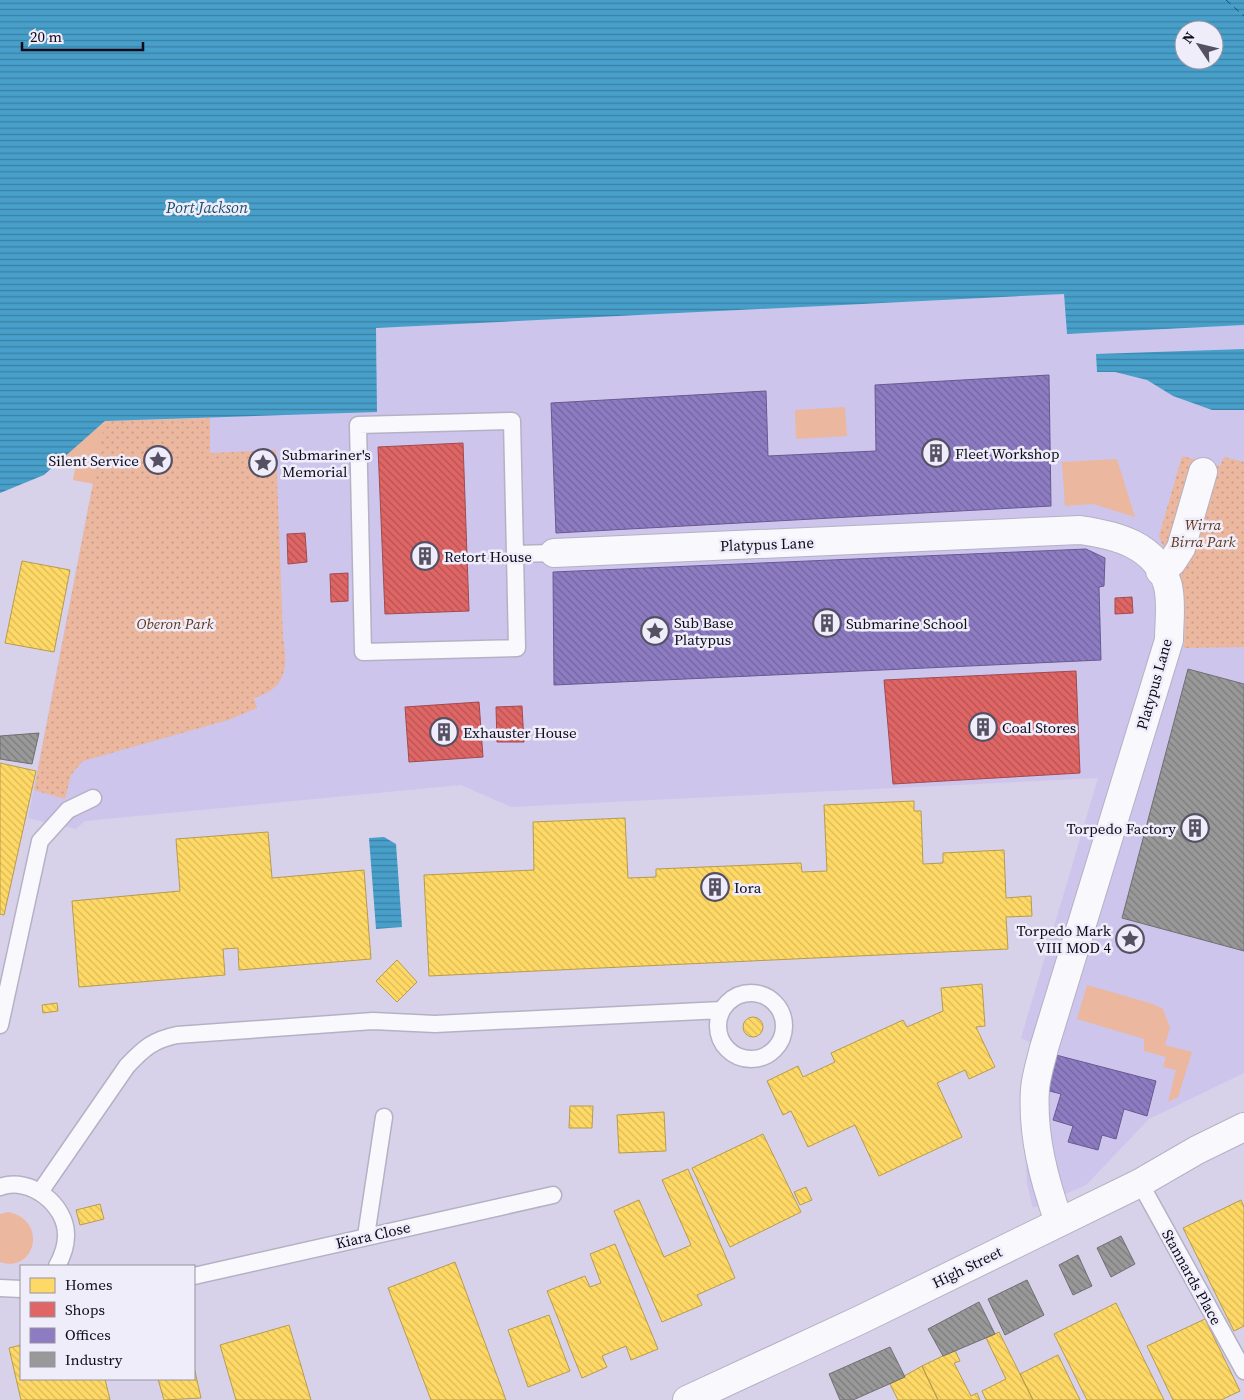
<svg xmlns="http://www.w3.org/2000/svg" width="1244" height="1400" font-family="'Source Serif 4',serif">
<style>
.built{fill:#cdc5ec}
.green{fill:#ebb79e}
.park{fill:url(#park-dots)}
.water{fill:url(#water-rules);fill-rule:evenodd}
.homes{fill:url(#homes-back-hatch);stroke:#b79b4f}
.shops{fill:url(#shops-back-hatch);stroke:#a14b4f}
.offices{fill:url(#offices-back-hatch);stroke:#685a90}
.industry{fill:url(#industry-back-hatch);stroke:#706e73}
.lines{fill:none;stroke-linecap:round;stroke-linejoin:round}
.ferry{stroke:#18506c;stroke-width:1;stroke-dasharray:6 5;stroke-linecap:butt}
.lane-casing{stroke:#b5b1c4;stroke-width:19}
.street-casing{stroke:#b5b1c4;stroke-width:30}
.lane{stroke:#f9f8fc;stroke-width:16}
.street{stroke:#f9f8fc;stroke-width:28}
.labels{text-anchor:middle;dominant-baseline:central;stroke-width:5;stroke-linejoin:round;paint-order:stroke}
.poi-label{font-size:15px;fill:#0f0b1a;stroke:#f0edfb;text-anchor:start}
.park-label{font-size:15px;font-style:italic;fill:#603718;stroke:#f0edfb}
.street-label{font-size:15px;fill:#0f0b1a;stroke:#f0edfb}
.water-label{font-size:16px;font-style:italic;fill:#18506c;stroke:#f0edfb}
</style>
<defs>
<pattern id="park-dots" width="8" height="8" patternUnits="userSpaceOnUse" patternTransform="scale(1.25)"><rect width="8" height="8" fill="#ebb79e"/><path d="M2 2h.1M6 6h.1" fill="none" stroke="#c89c88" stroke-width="1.8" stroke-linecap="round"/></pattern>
<pattern id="water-rules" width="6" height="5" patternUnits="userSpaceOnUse" patternTransform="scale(1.25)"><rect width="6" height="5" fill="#489fca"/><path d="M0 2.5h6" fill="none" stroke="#3a80a3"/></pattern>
<pattern id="homes-back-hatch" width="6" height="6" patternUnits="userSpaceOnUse" patternTransform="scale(1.25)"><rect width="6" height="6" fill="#ffd966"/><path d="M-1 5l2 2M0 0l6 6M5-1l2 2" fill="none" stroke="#d9b958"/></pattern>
<pattern id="shops-back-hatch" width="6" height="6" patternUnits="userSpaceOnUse" patternTransform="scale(1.25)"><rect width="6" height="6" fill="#e06666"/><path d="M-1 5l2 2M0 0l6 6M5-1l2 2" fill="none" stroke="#b45253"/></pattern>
<pattern id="offices-back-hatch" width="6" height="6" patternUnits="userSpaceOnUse" patternTransform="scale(1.25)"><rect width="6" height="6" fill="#8e7cc3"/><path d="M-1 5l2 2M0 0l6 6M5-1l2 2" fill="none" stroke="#72649e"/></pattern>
<pattern id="industry-back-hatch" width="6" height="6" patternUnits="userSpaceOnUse" patternTransform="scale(1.25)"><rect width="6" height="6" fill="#999"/><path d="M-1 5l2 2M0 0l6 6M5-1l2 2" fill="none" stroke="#7b7b7c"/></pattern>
</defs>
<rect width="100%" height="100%" fill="#d7d2ea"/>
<path class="built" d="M1064 294 1067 334 1244 325V349L1096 355 1097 372H1115L1147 380 1173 396 1212 410H1244V1073L1149 1119 1086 1185 1033 1208 1027 1184 1021 1083 1034 1044 1021 1038 1098 778 511 807 461 785 85 821 76 829 28 818 105 421 377 370 376 328Z"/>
<path class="green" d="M845 407 847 436 796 439 795 410Z
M105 421 94 484 73 480 75 469 65 456Z
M1117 459 1135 517 1093 504 1065 506 1062 462Z
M1087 985 1153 1004 1163 1009 1170 1028 1165 1045 1192 1052 1178 1097 1168 1102 1176 1070 1163 1067 1166 1057 1144 1051V1039L1077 1019Z
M8 1212C49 1220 35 1274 0 1262V1214Z"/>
<path class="park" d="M210 418V453L276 450 283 637C288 667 287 688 254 698L257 708 228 720 83 761 71 775 65 799 34 790 105 421Z
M1182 456 1220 466 1224 457 1244 462V647L1184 648 1185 619 1181 595 1159 536Z"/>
<path class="water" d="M0 0H1244V325L1067 334 1064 294 376 328 377 412 105 421 44 475 0 493ZM1184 30H1214V60H1184Z
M1244 349V410H1212L1173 396 1147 380 1115 372H1097L1096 354Z
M384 837 396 844 402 927 376 929 369 838Z"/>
<path class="homes" d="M22 561 70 570 54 652 5 643Z
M0 763 36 771 4 915 0 914Z
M914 801V811H921L923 864 943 863V853L1004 850 1006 898 1031 896 1032 916 1006 917 1008 949 429 976 424 875 534 870 533 822 625 818 628 878 656 877V869L801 863 802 872 827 871 824 805Z
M268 832 272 878 364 870 371 959 239 970 238 948 223 949 225 975 79 987 72 901 180 891 176 839Z
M397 960 417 982 397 1002 376 981Z
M982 984 985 1026 976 1027 995 1067 969 1079 965 1070 937 1083 962 1137 879 1176 855 1125 808 1147 791 1111 783 1115 767 1081 798 1066 803 1077 835 1062 831 1053 903 1020 907 1027 943 1011 941 988Z
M57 1003 58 1011 43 1013 42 1005Z
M743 1027a10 10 0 1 1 20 0a10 10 0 1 1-20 0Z
M570 1106H593L592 1128H569Z
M664 1112 666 1151 619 1153 617 1115Z
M763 1134 801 1212 730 1247 692 1168Z
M688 1169 735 1278 697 1295 702 1305 662 1322 614 1211 639 1200 664 1257 691 1245 662 1180Z
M806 1187 812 1200 800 1205 794 1192Z
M1241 1200 1244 1207V1326L1234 1331 1183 1228Z
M100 1204 104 1219 80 1225 76 1210Z
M615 1244 658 1349 631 1360 626 1346 602 1356 607 1367 582 1378 547 1291 585 1276 590 1287 601 1283 590 1254Z
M455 1262 506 1400H431L388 1288Z
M1116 1303 1164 1400H1087L1054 1334Z
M549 1315 570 1371 528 1387 508 1330Z
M1205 1319 1240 1391 1221 1400H1173L1147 1346Z
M289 1325 311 1400H236L220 1345Z
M999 1332 1033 1400H986L982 1391 1006 1379 986 1338Z
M21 1345V1379H105L110 1400H21L9 1348Z
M955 1350 960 1361 954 1363 971 1396 977 1393 980 1400H938L922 1366Z
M1058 1355 1080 1400H1033L1020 1374Z
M922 1366 938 1400H898L890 1384Z
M194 1367 201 1398 164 1400 158 1379H194Z"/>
<path class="shops" d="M463 443 469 611 385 614 378 447Z
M305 533 307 562 288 564 287 534Z
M348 573V601L331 602 330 574Z
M1132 597 1133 613 1115 614V598Z
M1076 671 1080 773 893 784 884 680Z
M479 702 483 757 409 762 405 707Z
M522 706 524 742H497L496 707Z"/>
<path class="offices" d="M1049 375 1051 506 556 533 551 403 766 391 768 456 876 451 875 385Z
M1086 549 1105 558 1104 586 1099 587 1101 660 554 685 553 572Z
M1056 1055 1156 1081 1147 1116 1124 1109 1116 1139 1102 1135 1098 1150 1068 1142 1073 1126 1053 1120 1061 1094 1046 1090Z"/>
<path class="industry" d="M1188 669 1244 684V951L1122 918Z
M39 733 32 764 0 759V736Z
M1121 1236 1135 1264 1111 1277 1097 1248Z
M1078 1255 1092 1286 1073 1295 1059 1265Z
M1027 1280 1044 1315 1005 1335 988 1299Z
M979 1302 995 1334 943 1356 928 1329Z
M890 1347 905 1377 853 1400H840L829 1374Z"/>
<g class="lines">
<path class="ferry" d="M1226 0 1244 16"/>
<defs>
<path id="lane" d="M515 554 512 421 358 425 363 652 517 648 515 554 554 553
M718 1026a33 33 0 1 1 66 0a33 33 0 1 1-66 0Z
M0 1025 40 841 68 810 93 798
M1140 1183 1244 1371
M0 1187C30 1176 67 1205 66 1236 66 1247 62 1257 57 1266
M40 1192 127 1066C144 1048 153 1040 177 1035L373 1021 435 1024 722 1010
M366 1236 384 1117
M194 1276 553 1195
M0 1288 21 1289"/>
<path id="street" d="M554 553 1080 530C1116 535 1157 545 1168 586 1172 604 1169 623 1169 640L1044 1048C1041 1061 1036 1076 1035 1089 1032 1135 1044 1180 1059 1222
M1160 571 1172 562 1181 548 1203 472
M687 1400 860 1320 1140 1183 1197 1150 1244 1127"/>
</defs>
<use href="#lane" class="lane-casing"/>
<use href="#street" class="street-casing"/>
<use href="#lane" class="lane"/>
<use href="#street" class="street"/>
</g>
<defs>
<symbol id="building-ring" viewBox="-11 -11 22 22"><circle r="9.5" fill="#f0edfb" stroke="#555163" stroke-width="1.5"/><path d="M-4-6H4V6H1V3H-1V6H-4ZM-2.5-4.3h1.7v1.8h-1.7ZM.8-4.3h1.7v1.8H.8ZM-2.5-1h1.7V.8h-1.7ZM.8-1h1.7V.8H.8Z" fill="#555163"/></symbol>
<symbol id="sight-ring" viewBox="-11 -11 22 22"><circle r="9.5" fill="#f0edfb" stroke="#555163" stroke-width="1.5"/><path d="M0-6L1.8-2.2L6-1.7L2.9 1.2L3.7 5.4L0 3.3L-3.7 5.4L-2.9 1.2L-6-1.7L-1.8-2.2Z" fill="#555163"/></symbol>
</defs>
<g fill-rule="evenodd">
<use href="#building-ring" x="920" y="437" width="32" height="32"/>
<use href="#sight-ring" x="142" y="444" width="32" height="32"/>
<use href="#sight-ring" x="247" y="447" width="32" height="32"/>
<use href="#building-ring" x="409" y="540" width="32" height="32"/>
<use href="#building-ring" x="811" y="607" width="32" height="32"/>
<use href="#sight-ring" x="639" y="615" width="32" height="32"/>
<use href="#building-ring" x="967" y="711" width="32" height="32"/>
<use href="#building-ring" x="428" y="716" width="32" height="32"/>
<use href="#building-ring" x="1179" y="812" width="32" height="32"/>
<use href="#building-ring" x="699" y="871" width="32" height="32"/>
<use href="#sight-ring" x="1114" y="923" width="32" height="32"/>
</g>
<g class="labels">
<g class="poi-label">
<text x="955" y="453">Fleet Workshop</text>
<text x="282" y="454">Submariner's<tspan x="282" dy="17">Memorial</tspan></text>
<text x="139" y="460" text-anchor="end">Silent Service</text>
<text x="444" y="556">Retort House</text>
<text x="674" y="622">Sub Base<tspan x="674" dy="17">Platypus</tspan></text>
<text x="846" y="623">Submarine School</text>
<text x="1002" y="727">Coal Stores</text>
<text x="463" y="732">Exhauster House</text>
<text x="1176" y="828" text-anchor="end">Torpedo Factory</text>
<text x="734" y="887">Iora</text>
<text x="1111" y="930" text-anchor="end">Torpedo Mark<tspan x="1111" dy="17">VIII MOD 4</tspan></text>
</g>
<g class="park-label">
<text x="1203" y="524">Wirra<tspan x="1203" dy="17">Birra Park</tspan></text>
<text x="175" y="623">Oberon Park</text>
</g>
<g class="street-label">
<text transform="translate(767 544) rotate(-2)">Platypus Lane</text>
<text transform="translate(1154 684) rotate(-74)">Platypus Lane</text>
<text transform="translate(373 1235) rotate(-13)">Kiara Close</text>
<text transform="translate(967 1267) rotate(-26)">High Street</text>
<text transform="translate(1192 1277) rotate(61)">Stannards Place</text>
</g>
<g class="water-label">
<text x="207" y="207">Port Jackson</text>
</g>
</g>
<rect x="20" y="1265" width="175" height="115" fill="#f0edfb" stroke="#9693a1"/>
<rect x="30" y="1278" width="25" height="15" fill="#ffd966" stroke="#9693a1"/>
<text x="65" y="1290" font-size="15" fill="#0f0b1a">Homes</text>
<rect x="30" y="1302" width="25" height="15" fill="#e06666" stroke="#9693a1"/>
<text x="65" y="1315" font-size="15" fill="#0f0b1a">Shops</text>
<rect x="30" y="1328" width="25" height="15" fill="#8e7cc3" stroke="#9693a1"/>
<text x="65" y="1340" font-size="15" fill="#0f0b1a">Offices</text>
<rect x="30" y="1352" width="25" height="15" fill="#999999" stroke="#9693a1"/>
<text x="65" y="1365" font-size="15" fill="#0f0b1a">Industry</text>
<g transform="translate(1199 45) rotate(305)"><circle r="24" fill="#f0edfb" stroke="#9693a1"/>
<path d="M0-4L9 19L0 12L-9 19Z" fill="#555163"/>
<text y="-8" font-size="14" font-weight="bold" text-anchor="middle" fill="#0f0b1a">N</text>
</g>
<path d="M22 42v8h121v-8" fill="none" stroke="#0f0b1a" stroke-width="2.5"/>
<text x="30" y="42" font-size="15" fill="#0f0b1a" stroke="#f0edfb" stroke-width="4" paint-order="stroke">20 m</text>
</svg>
